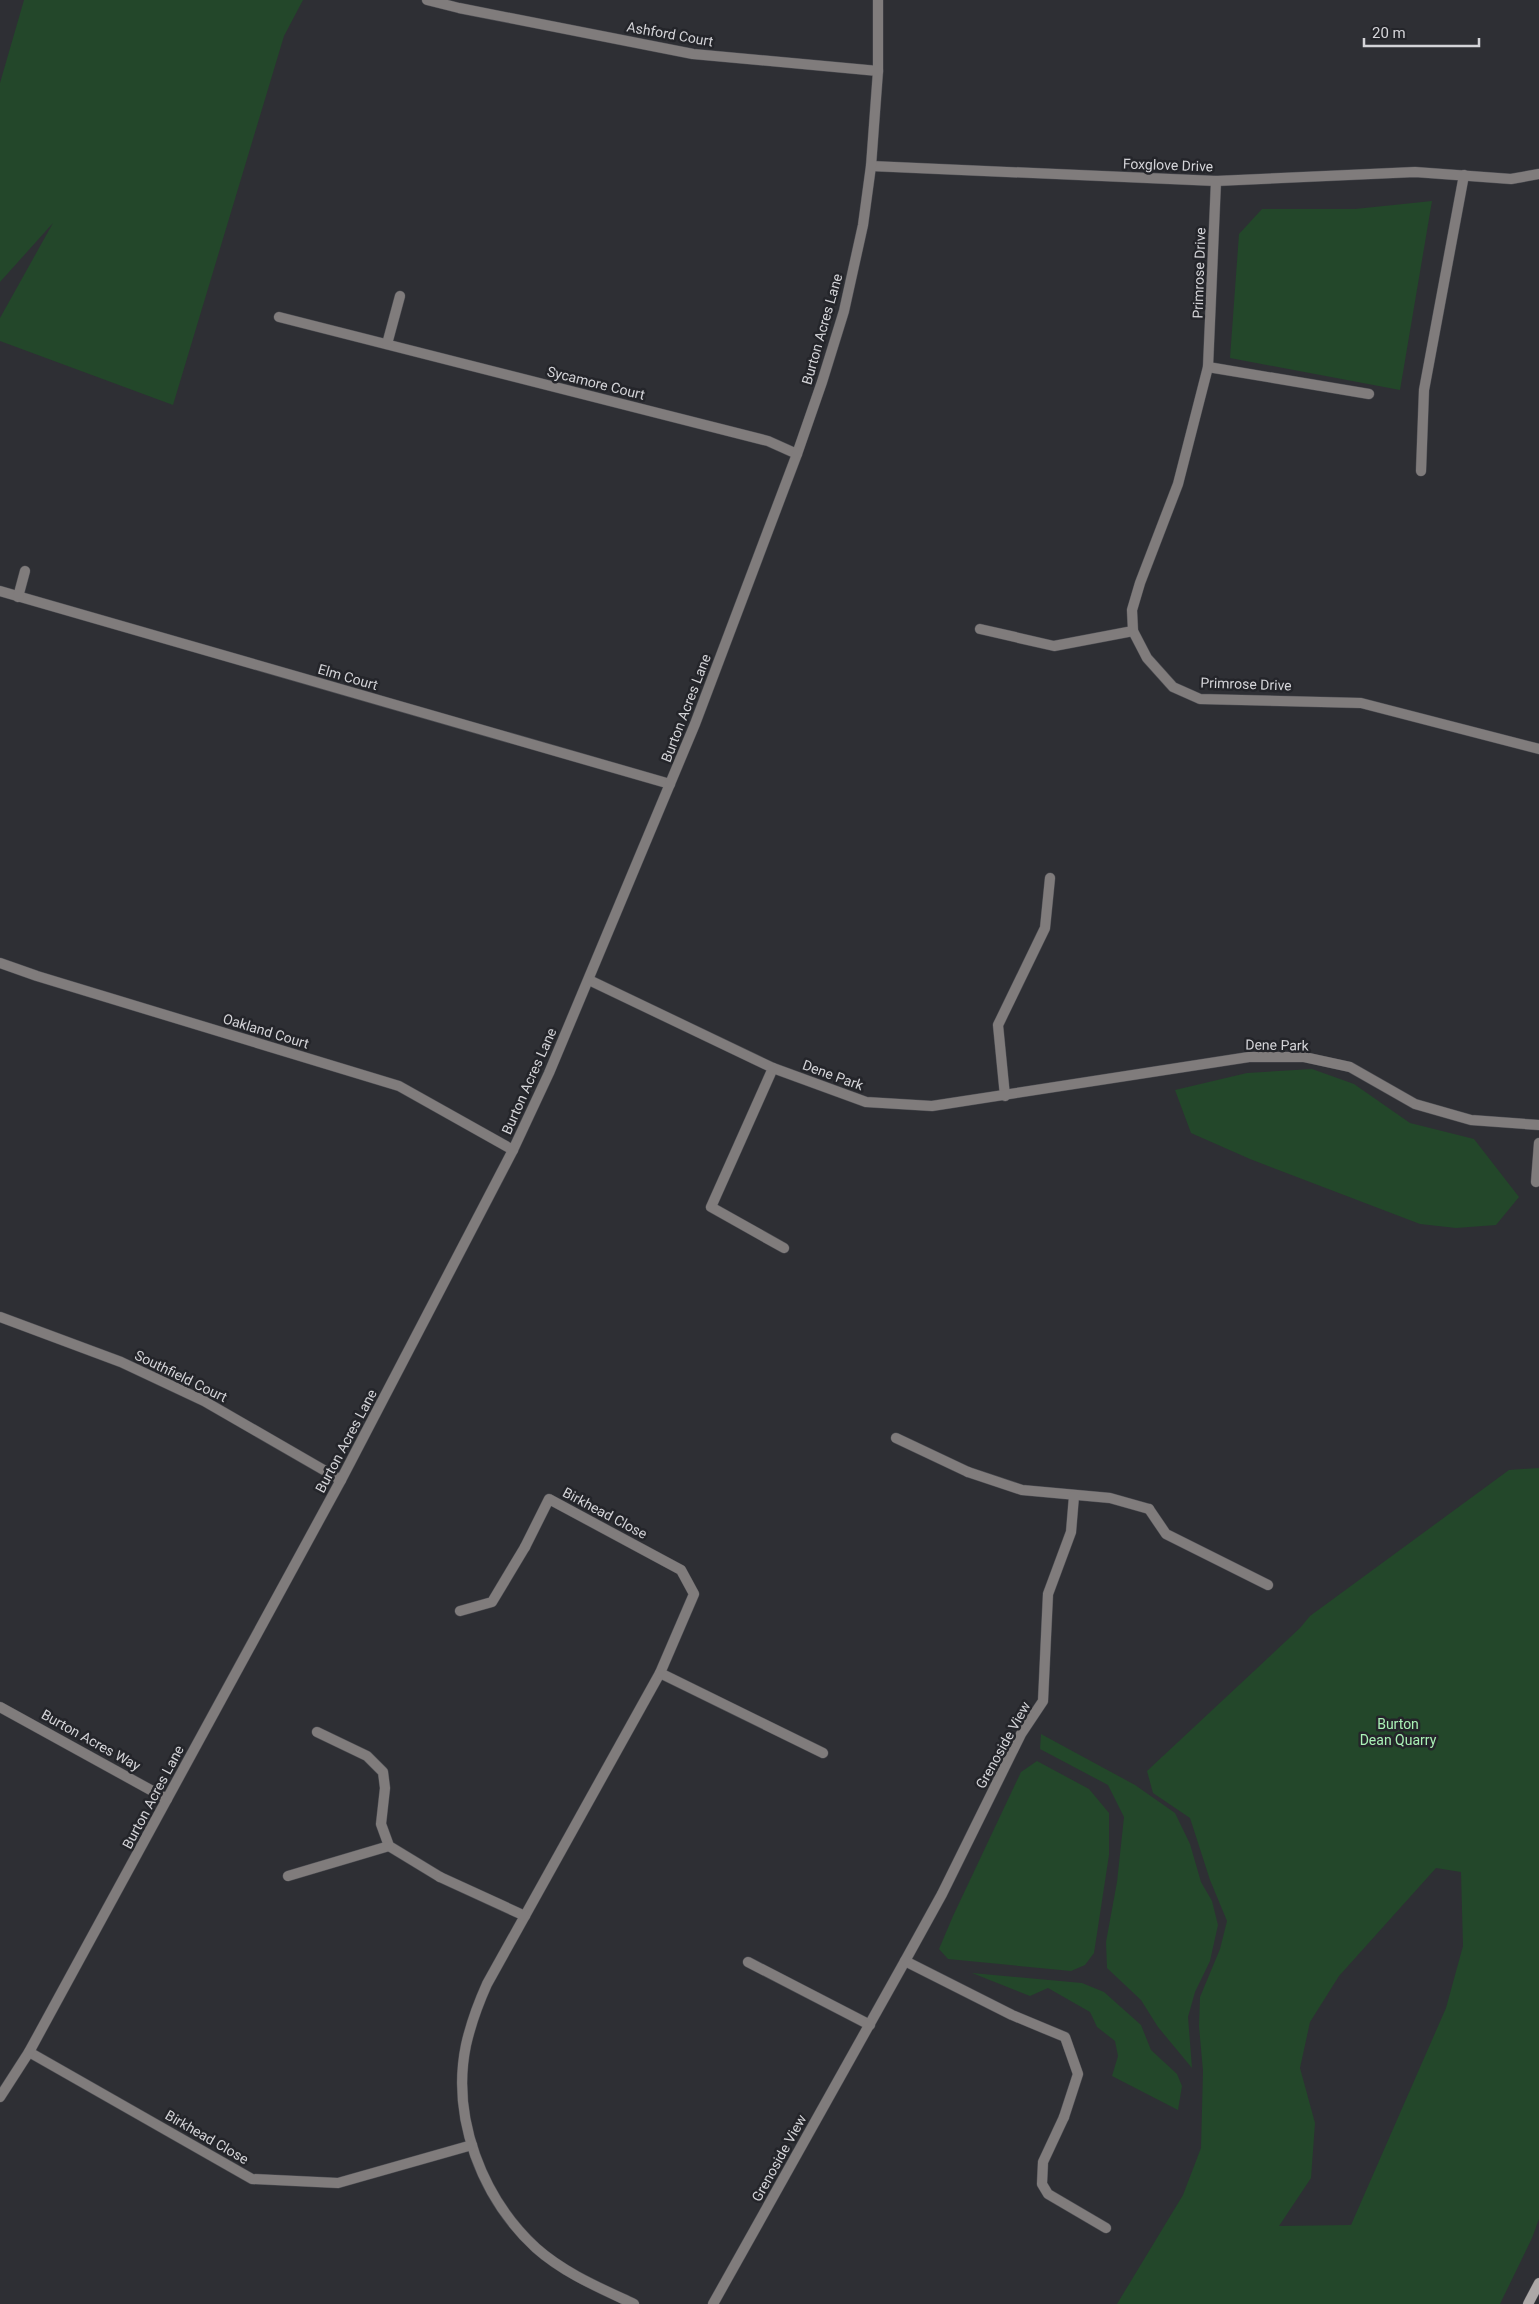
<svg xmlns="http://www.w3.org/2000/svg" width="1539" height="2304" viewBox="0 0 1539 2304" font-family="Roboto,sans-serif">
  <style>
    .green { fill: #23472a; fill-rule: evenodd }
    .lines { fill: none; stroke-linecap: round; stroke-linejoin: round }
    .service-casing { stroke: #4c4d52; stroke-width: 11 }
    .minor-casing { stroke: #4c4d52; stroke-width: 11 }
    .secondary-casing { stroke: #4c4d52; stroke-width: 11 }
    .service { stroke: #807c7c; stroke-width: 10 }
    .minor { stroke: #807c7c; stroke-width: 10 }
    .secondary { stroke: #ada8a7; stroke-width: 10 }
    .labels { text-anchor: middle; stroke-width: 5; stroke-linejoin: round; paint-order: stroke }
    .street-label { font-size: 14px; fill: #d4d4d8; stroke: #24252a }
    .park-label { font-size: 14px; fill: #aaf1b6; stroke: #24252a }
  </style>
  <rect width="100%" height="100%" fill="#2e2f34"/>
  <g class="green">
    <path d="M24 0H303L284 36 173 405 0 341V318L53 223 0 282V83Z"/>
    <path d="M1432 201 1400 390 1230 358 1239 234 1262 209H1355Z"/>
    <path d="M1312 1069 1354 1084 1410 1123 1474 1139 1519 1197 1496 1225 1456 1228 1420 1224 1250 1159 1191 1133 1175 1090 1247 1073Z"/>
    <path d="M1539 1468V2219L1532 2238 1500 2304H1117L1183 2195 1201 2148 1203 2071 1199 2026 1200 1997 1220 1949 1227 1921 1210 1880 1190 1818 1153 1793 1147 1771 1300 1628 1310 1616 1509 1470ZM1436 1868 1461 1872 1463 1946 1446 2008 1351 2225 1279 2226 1311 2178 1315 2123 1300 2068 1310 2022 1339 1976Z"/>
    <path d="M1041 1734 1135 1785 1175 1813 1190 1844 1201 1882 1212 1901 1218 1925 1210 1961 1195 1992 1188 2017 1192 2068 1158 2027 1141 2000 1107 1968 1106 1942 1117 1882 1124 1817 1108 1785 1040 1749Z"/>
    <path d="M1037 1761 1089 1789 1109 1813V1855L1094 1953 1085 1965 1071 1971 948 1959 939 1949 953 1916 1021 1772Z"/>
    <path d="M972 1973 1082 1983 1104 1992 1141 2025 1151 2050 1177 2074 1182 2086 1178 2110 1112 2076 1118 2056 1115 2041 1097 2027 1090 2012 1048 1988 1030 1996Z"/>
  </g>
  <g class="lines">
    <defs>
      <g id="service">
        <path d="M1208 367 1369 394"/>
        <path d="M1421 471 1424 390 1464 175"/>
        <path d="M980 629 1054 646 1133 631"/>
        <path d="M773 1068 711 1207 784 1248"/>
        <path d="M1005 1096 998 1025 1045 928 1050 878"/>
        <path d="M896 1438 968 1472"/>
        <path d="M1149 1509 1166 1534 1268 1585"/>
        <path d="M460 1611 492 1602 525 1547"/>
        <path d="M317 1732 367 1756 383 1772 385 1788 381 1824 389 1846 440 1877"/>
        <path d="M288 1876 389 1846"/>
        <path d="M748 1962 870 2025"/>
        <path d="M1064 2117 1043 2162 1042 2184 1048 2194 1106 2228"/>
      </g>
      <g id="minor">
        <path d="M427 0 459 8 693 54 878 71"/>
        <path d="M871 166 1216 181 1415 172 1511 179 1539 174"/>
        <path d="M1216 181 1208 367 1178 484 1140 583 1132 610 1133 631 1147 658 1173 687 1200 699 1361 703 1539 749"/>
        <path d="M279 317 768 441 797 454"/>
        <path d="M387 344 400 296"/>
        <path d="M0 591 670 784"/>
        <path d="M18 597 25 571"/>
        <path d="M0 963 37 976 399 1086 513 1150"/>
        <path d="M589 980 773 1068 866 1102 932 1106 1249 1057H1304L1350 1067 1415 1104 1471 1120 1539 1125"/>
        <path d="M1536 1182 1539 1143"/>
        <path d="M0 1317 121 1362 204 1401 341 1480"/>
        <path d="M968 1472 1022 1490 1110 1498 1149 1509"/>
        <path d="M525 1547 549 1499 681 1570 694 1594 660 1673 487 1984C478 2004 471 2023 466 2045 451 2118 482 2198 536 2248 564 2273 600 2288 634 2304"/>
        <path d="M660 1673 823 1753"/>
        <path d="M0 1707 167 1799"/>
        <path d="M440 1877 525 1916"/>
        <path d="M905 1961 1012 2015 1065 2037 1078 2074 1064 2117"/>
        <path d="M29 2052 252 2179 338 2183 472 2145"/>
        <path d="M0 2097 29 2052 341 1480 513 1150 549 1073 695 724 797 454 822 382 844 311 863 225 871 166 878 71V0"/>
        <path d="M713 2304 905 1961 942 1894 1021 1734 1043 1701 1048 1594 1071 1532 1074 1496"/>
      </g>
      <path id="secondary" d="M1528 2304 1539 2283"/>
    </defs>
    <use href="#service" class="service-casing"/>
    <use href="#minor" class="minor-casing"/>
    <use href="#secondary" class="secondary-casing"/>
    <use href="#service" class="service"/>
    <use href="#minor" class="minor"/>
    <use href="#secondary" class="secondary"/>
  </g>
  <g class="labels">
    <g class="street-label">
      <text transform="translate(670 34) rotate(10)" y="5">Ashford Court</text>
      <text transform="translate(1168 165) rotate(2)" y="5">Foxglove Drive</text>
      <text transform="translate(1199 273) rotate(-88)" y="5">Primrose Drive</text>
      <text transform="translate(822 329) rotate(-74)" y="5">Burton Acres Lane</text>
      <text transform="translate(596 383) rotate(14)" y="5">Sycamore Court</text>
      <text transform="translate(348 677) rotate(16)" y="5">Elm Court</text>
      <text transform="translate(1246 684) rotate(2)" y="5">Primrose Drive</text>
      <text transform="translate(686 708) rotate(-69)" y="5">Burton Acres Lane</text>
      <text transform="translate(266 1031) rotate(17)" y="5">Oakland Court</text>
      <text transform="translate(1277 1045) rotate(1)" y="5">Dene Park</text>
      <text transform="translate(833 1075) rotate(20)" y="5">Dene Park</text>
      <text transform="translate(529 1081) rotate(-66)" y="5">Burton Acres Lane</text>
      <text transform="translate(181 1376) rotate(26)" y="5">Southfield Court</text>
      <text transform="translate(346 1441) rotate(-62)" y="5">Burton Acres Lane</text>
      <text transform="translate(605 1513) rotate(28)" y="5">Birkhead Close</text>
      <text transform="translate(91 1740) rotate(29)" y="5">Burton Acres Way</text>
      <text transform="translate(1003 1745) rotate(-61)" y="5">Grenoside View</text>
      <text transform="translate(153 1797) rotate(-62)" y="5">Burton Acres Lane</text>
      <text transform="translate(207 2137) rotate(30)" y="5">Birkhead Close</text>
      <text transform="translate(779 2158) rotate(-61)" y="5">Grenoside View</text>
    </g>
    <g class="park-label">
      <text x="1398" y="1729">Burton<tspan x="1398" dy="16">Dean Quarry</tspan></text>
    </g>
  </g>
  <path d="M1364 38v8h115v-8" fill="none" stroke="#d4d4d8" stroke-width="2.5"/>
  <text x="1372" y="38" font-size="15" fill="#d4d4d8" stroke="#24252a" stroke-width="4" paint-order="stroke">20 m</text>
</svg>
